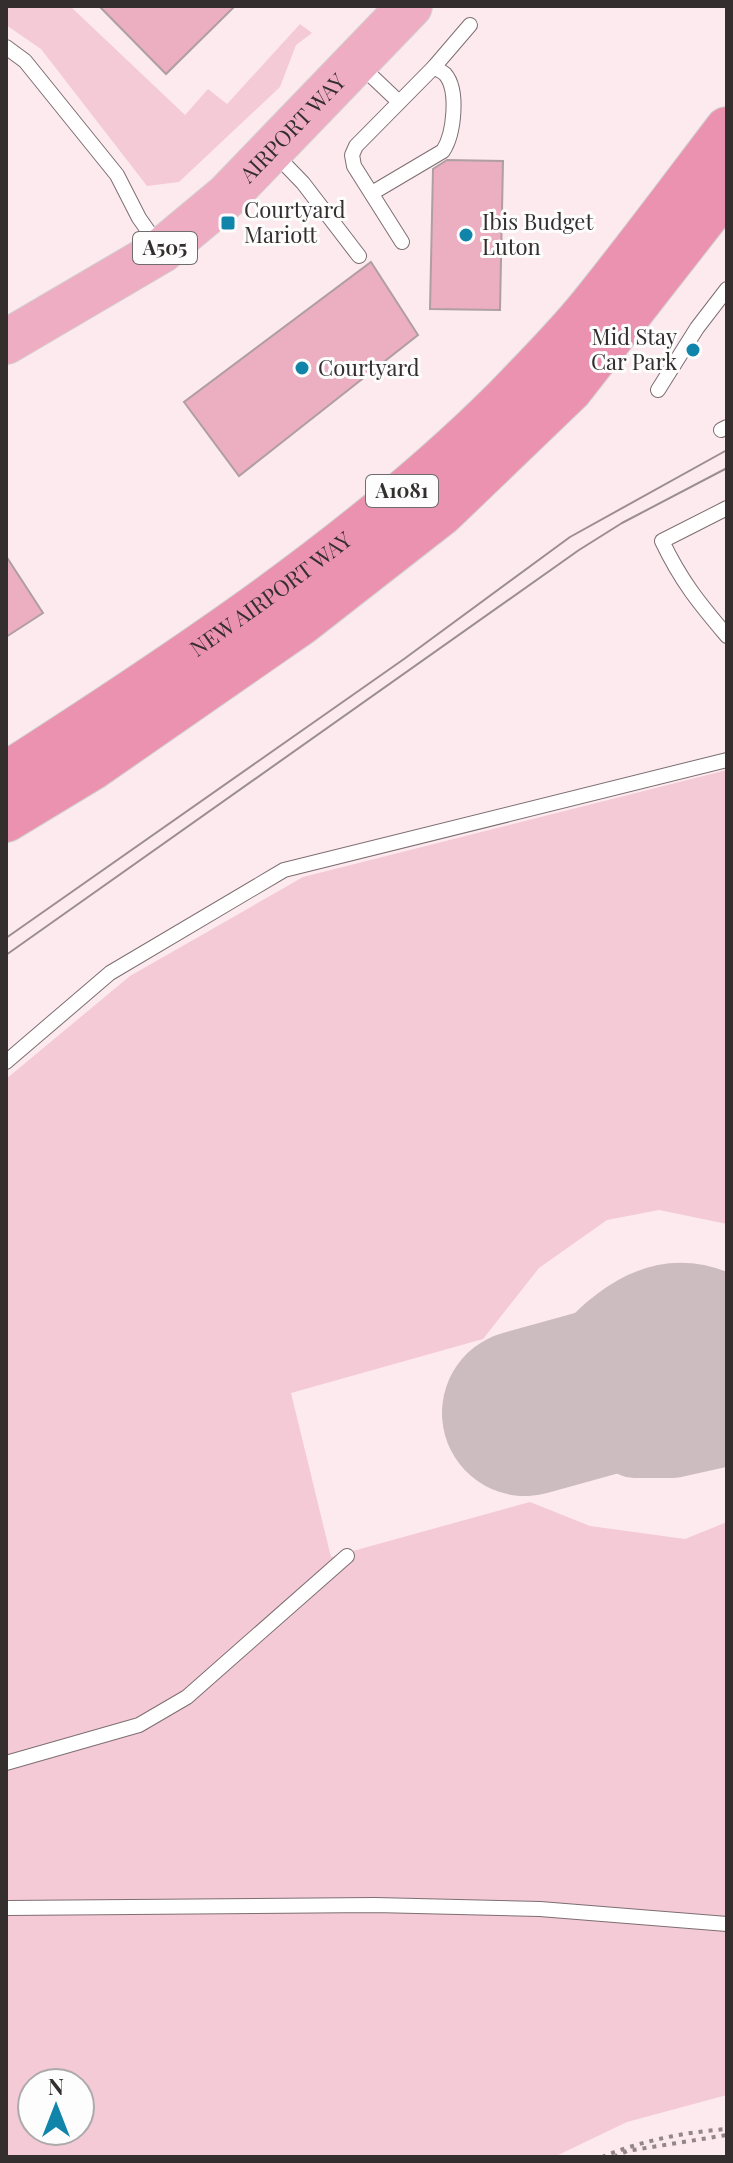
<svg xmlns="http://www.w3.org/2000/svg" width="733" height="2163" viewBox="0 0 733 2163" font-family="'Playfair Display',serif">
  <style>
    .green { fill: #f4cad6; fill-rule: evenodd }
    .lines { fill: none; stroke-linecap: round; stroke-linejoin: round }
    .taxiway { stroke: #ccbcc0; stroke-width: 66 }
    .runway { stroke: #ccbcc0; stroke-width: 166 }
    .building { fill: #ecaec1; stroke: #af9ea3; stroke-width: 2 }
    .service-casing { stroke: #7d6e72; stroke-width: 16 }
    .primary-casing { stroke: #d2d1d1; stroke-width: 46 }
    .trunk-casing { stroke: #d2d1d1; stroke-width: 46 }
    .path { stroke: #928689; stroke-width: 4; stroke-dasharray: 4 6; stroke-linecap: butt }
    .service { stroke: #fff; stroke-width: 14 }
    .primary { stroke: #efadc4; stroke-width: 44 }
    .trunk { stroke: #ea92b0; stroke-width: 44 }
    .tram { stroke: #9b8e91; stroke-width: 2 }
    .poi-dot { fill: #1184aa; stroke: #fdfdfd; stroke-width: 3 }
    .labels { text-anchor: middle; stroke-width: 6; stroke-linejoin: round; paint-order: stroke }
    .shield { fill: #fdfdfd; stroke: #706c6d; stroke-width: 2 }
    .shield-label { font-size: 20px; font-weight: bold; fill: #342e2f }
    .street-label { font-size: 22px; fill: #342e2f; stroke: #fdfdfd }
    .poi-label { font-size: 22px; fill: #342e2f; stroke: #fdfdfd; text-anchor: start }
  </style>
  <rect width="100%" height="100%" fill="#fdeaef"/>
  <g class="green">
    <path d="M6 6H70L185 115 208 89 227 104 300 24 312 33 296 45 280 87 179 182 147 186 41 49 6 25Z"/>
    <path d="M727 770V1224L659 1210 607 1220 539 1268 483 1339 291 1393 331 1557 530 1502 590 1526 685 1539 727 1522V2095L627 2122 554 2157H6V1079L130 976 303 877ZM32 2083H80V2131H32Z"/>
  </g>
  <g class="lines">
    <path class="taxiway" d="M727 1308C686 1287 651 1294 616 1321 601 1332 587 1346 579 1364 574 1375 573 1389 570 1401L589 1424 634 1445H673L718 1435 727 1429"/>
    <path class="runway" d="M525 1413 727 1357"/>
  </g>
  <g class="building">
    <path d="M99 6H235L166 74Z"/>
    <path d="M447 160 503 161 500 310 430 309 433 169Z"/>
    <path d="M371 262 418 335 239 476 184 402Z"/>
    <path d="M6 556 43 613 6 637Z"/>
  </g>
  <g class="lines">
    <defs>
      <g id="service">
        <path d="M6 47 25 61 117 175 139 218 158 245"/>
        <path d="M361 66 399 102"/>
        <path d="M434 67 470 25"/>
        <path d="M275 154 303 183 359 256"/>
        <path d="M372 193 443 151C454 134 459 90 445 74 444 73 434 67 434 67L356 146 352 155 354 166 402 242"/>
        <path d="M658 390 697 328 727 289"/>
        <path d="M721 430 727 427"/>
        <path d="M727 508 662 541C681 581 699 603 727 636"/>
        <path d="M6 1062 110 973 284 870 727 760"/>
        <path d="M6 1763 139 1725 187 1697 347 1556"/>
        <path d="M6 1908 375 1905 540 1909 727 1924"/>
      </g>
      <g id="primary">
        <path id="s1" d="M6 342 161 251 227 196 410 6"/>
      </g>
      <g id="trunk">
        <path id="s2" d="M6 774C176 665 361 543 504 400 533 370 564 339 590 307 637 249 682 188 727 129"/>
        <path d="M6 820 92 768 301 623 442 513 570 390 727 189"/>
      </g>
    </defs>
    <use href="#service" class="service-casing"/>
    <use href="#primary" class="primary-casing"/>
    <use href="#trunk" class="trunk-casing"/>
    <g class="path">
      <path d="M602 2157C640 2141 685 2132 727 2129"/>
      <path d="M614 2157 627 2151 727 2135"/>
    </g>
    <use href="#service" class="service"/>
    <use href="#primary" class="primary"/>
    <use href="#trunk" class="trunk"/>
    <g class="tram">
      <path d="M6 938 404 659 570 537 727 450"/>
      <path d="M6 955 579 550 622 523 727 468"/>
    </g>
  </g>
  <g class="poi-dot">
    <rect x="220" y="215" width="16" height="16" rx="4"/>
    <circle cx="466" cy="235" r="8"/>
    <circle cx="693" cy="350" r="8"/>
    <circle cx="302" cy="368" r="8"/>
  </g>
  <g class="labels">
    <g class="shield">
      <rect x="133" y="232" width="64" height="32" rx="6"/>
      <rect x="366" y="475" width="72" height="32" rx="6"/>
    </g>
    <g class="shield-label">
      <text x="165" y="255">A505</text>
      <text x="402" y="498">A1081</text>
    </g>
    <g class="street-label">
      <text dy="8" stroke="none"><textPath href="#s1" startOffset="360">AIRPORT WAY</textPath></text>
      <text dy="8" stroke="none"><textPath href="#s2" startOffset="320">NEW AIRPORT WAY</textPath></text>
    </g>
    <g class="poi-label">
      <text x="244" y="218">Courtyard<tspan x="244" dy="25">Mariott</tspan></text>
      <text x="482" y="230">Ibis Budget<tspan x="482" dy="25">Luton</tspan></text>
      <text x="677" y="345" text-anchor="end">Mid Stay<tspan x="677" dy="25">Car Park</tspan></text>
      <text x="318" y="376">Courtyard</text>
    </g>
  </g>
  <rect width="733" height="2163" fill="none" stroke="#342e2f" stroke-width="16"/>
  <g transform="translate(56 2107)"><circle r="38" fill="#fdfdfd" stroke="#adaaab" stroke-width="2"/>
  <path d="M0-6L14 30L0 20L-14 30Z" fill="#1184aa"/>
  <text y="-12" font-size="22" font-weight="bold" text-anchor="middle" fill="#342e2f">N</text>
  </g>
</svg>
